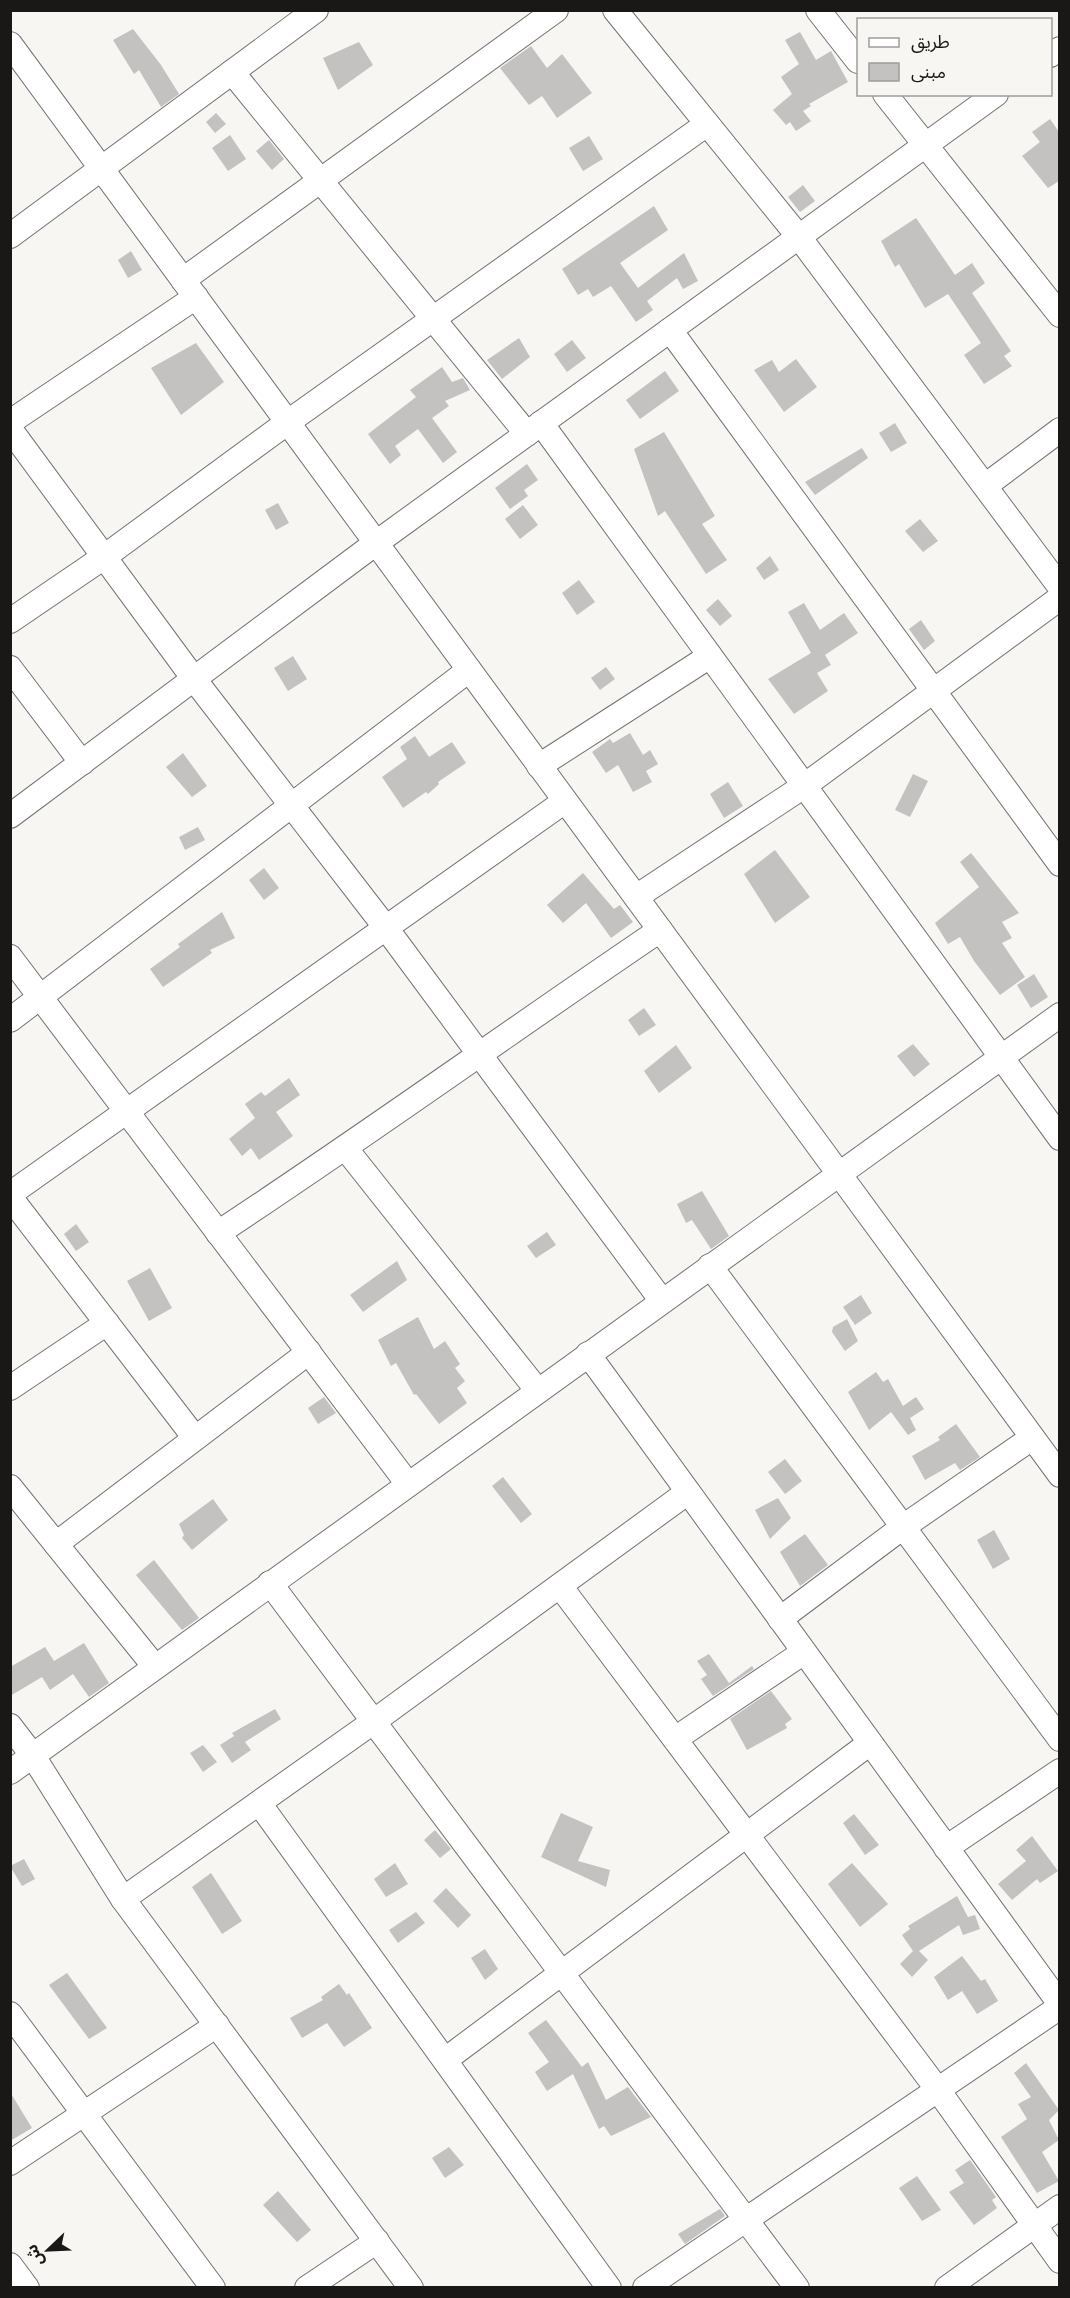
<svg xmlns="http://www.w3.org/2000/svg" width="1070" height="2298" viewBox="0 0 1070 2298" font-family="'Exo 2','Noto Sans Arabic',sans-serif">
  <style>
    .building { fill: #c4c2c0 }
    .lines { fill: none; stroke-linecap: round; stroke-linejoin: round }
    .minor-casing { stroke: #747270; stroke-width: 26 }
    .minor { stroke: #fff; stroke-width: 24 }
  </style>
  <rect width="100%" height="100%" fill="#f7f6f3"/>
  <g class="building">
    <path d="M133 29 161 65 179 94 161 107 139 70 134 74 113 40Z"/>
    <path d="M800 32 816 60 831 51 848 82 809 104 811 106 803 111 811 121 796 131 790 122 786 125 773 110 792 94 781 77 799 64 785 40Z"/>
    <path d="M359 42 373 65 338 90 323 58Z"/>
    <path d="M531 46 547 68 562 54 592 93 557 118 542 96 529 105 500 68Z"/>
    <path d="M216 113 226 124 215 133 206 122Z"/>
    <path d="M1050 119 1059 132V181L1048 188 1022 156 1040 142 1032 132Z"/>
    <path d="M230 135 246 159 228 171 212 148Z"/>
    <path d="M589 136 603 159 583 171 569 148Z"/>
    <path d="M269 140 284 159 272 170 256 151Z"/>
    <path d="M803 185 815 201 800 212 788 197Z"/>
    <path d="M654 206 668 230 620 263 638 288 684 253 698 281 683 289 677 278 647 301 653 310 636 322 611 286 593 297 588 289 578 295 562 269Z"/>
    <path d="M916 218 955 275 972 263 985 283 972 293 1011 351 1004 356 1012 366 984 384 964 355 981 343 948 294 925 308 899 264 895 267 881 241Z"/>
    <path d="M131 251 142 270 128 278 118 260Z"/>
    <path d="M519 338 530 357 502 379 487 360Z"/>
    <path d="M572 340 586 358 567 372 554 354Z"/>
    <path d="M196 343 224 382 181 415 151 368Z"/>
    <path d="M796 359 817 387 784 412 754 370 772 360 779 372Z"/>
    <path d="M442 367 452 382 463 378 470 390 445 401 449 406 432 418 457 452 443 463 418 429 395 446 401 455 390 464 368 434 416 397 410 390Z"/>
    <path d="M665 371 679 391 640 419 626 400Z"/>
    <path d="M895 423 907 443 891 452 879 433Z"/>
    <path d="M664 432 715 516 702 524 727 560 706 574 665 511 658 516 634 449Z"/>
    <path d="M862 448 868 458 815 495 805 482Z"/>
    <path d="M527 464 538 480 524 490 528 496 510 509 495 488Z"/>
    <path d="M278 503 289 523 276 530 265 510Z"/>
    <path d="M523 505 538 525 520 539 505 519Z"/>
    <path d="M920 519 938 541 923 552 905 531Z"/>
    <path d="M770 556 779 570 764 580 756 568Z"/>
    <path d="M579 580 595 602 577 615 562 593Z"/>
    <path d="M718 599 732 616 720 626 706 610Z"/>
    <path d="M804 603 820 630 844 613 858 633 825 655 831 665 817 673 828 691 794 714 768 679 811 653 788 612Z"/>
    <path d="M921 620 935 641 924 650 909 629Z"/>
    <path d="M293 656 307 679 288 691 274 668Z"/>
    <path d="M606 667 615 679 600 690 591 678Z"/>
    <path d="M630 733 643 755 650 750 658 764 646 771 652 782 633 792 618 765 606 773 592 752 610 739 613 743Z"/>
    <path d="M415 736 429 757 452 742 466 763 438 782 439 784 428 794 426 792 403 808 382 777 407 759 400 747Z"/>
    <path d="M183 753 207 786 192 797 166 767Z"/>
    <path d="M913 774 928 781 910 817 895 810Z"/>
    <path d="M728 782 743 806 724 818 710 794Z"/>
    <path d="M198 827 205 840 185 850 179 837Z"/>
    <path d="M775 850 810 897 775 923 744 874Z"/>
    <path d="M971 853 1019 913 1002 922 1012 938 1002 943 1025 977 1000 995 974 961 960 937 948 944 935 923 979 887 960 862Z"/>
    <path d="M264 868 279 888 264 900 249 880Z"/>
    <path d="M583 873 614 909 620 905 633 922 611 938 586 903 563 923 547 905Z"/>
    <path d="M222 912 235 938 210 950 212 953 163 987 150 969 180 947 178 944Z"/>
    <path d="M1034 974 1048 997 1031 1008 1017 985Z"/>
    <path d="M644 1008 656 1025 639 1036 628 1020Z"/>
    <path d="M913 1044 930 1064 914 1077 897 1056Z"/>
    <path d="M676 1045 692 1068 659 1093 644 1071Z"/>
    <path d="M289 1078 300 1095 276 1112 293 1136 259 1160 251 1148 242 1156 229 1139 255 1118 245 1104 261 1092 265 1096Z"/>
    <path d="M702 1191 729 1236 711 1249 692 1220 686 1223 677 1204Z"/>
    <path d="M76 1224 89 1242 76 1251 64 1234Z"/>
    <path d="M547 1232 556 1245 536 1258 527 1246Z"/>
    <path d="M397 1261 407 1280 363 1312 350 1295Z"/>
    <path d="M150 1268 172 1308 149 1321 127 1281Z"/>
    <path d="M861 1295 872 1313 855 1325 843 1307Z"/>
    <path d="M418 1317 434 1349 445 1341 460 1364 455 1368 465 1381 457 1388 467 1403 439 1424 416 1394 414 1395 396 1363 391 1366 378 1340Z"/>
    <path d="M847 1319 858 1341 845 1351 832 1332 833 1327Z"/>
    <path d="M876 1372 883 1382 888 1379 903 1406 916 1397 924 1409 910 1418 916 1430 908 1435 891 1412 869 1430 848 1392Z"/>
    <path d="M324 1397 336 1413 318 1424 308 1408Z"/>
    <path d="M956 1424 980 1457 960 1470 955 1463 925 1480 912 1456 940 1440 938 1437Z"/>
    <path d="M785 1459 802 1481 785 1494 768 1472Z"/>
    <path d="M503 1477 532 1514 521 1523 492 1486Z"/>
    <path d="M778 1498 791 1518 770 1539 755 1510Z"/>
    <path d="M213 1499 228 1520 192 1550 182 1538 184 1535 179 1524Z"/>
    <path d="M994 1530 1010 1559 993 1569 977 1540Z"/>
    <path d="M805 1534 828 1565 800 1586 780 1552Z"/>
    <path d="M154 1560 199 1618 182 1630 136 1575Z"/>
    <path d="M84 1643 109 1683 89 1697 73 1674 50 1690 42 1677 10 1696V1667L45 1647 54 1661Z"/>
    <path d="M709 1654 729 1683 752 1666 754 1669 713 1696 701 1679 707 1675 697 1661Z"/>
    <path d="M771 1691 792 1719 785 1724 787 1728 747 1750 730 1719Z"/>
    <path d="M275 1709 281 1719 245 1742 251 1750 232 1763 220 1745 234 1736 232 1733Z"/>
    <path d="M203 1745 217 1762 203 1772 190 1753Z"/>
    <path d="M561 1813 593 1827 578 1861 610 1870 606 1887 541 1857Z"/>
    <path d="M854 1814 879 1845 865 1855 843 1823Z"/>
    <path d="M435 1830 451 1849 440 1858 424 1840Z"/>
    <path d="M1032 1836 1058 1871 1040 1883 1037 1879 1012 1900 998 1884 1026 1861 1016 1850Z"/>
    <path d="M24 1859 35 1879 22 1886 10 1866Z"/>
    <path d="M395 1863 408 1884 386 1897 374 1879Z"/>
    <path d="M852 1863 888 1904 860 1927 828 1884Z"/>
    <path d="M211 1873 242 1921 222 1934 192 1887Z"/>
    <path d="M446 1888 471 1915 458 1928 433 1901Z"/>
    <path d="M957 1896 968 1917 975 1915 980 1929 963 1935 959 1925 919 1951 928 1960 912 1977 900 1964 913 1951 902 1935 910 1929 908 1926Z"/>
    <path d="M416 1912 425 1923 398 1943 389 1930Z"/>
    <path d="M485 1949 498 1969 485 1980 471 1958Z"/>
    <path d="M962 1956 981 1981 985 1979 998 2001 977 2014 962 1991 948 2000 934 1977Z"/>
    <path d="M67 1973 107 2028 89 2039 49 1985Z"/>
    <path d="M339 1984 347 1995 349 1993 372 2028 344 2047 327 2023 302 2038 290 2018 323 2000 321 1997Z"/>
    <path d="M546 2020 582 2067 588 2062 606 2100 628 2087 651 2117 611 2136 604 2126 599 2129 573 2074 547 2091 535 2072 549 2062 528 2033Z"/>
    <path d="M1026 2063 1059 2110 1049 2120 1059 2140 1042 2152 1059 2181 1037 2193 1001 2137 1027 2119 1018 2104 1031 2097 1014 2073Z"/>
    <path d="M10 2092 32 2128 10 2141Z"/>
    <path d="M449 2147 464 2165 445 2178 432 2158Z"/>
    <path d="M970 2160 996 2197 992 2200 997 2208 974 2225 949 2192 964 2183 955 2170Z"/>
    <path d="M917 2176 941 2210 922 2221 899 2188Z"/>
    <path d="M278 2191 311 2230 297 2242 263 2205Z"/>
    <path d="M720 2209 725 2216 685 2244 678 2234Z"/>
  </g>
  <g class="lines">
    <defs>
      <g id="minor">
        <path d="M615 10 799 237 1060 587"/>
        <path d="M818 10 858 61"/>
        <path d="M10 44 1060 1475"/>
        <path d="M1050 55 1060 49"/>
        <path d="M232 72 527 434"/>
        <path d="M885 94 1060 315"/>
        <path d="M10 236 316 10"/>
        <path d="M183 280 556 10"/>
        <path d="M670 330 1060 864"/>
        <path d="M10 422 196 297"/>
        <path d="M541 423 1060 1138"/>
        <path d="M10 429 194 679 386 928 662 1301"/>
        <path d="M985 486 1060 430"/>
        <path d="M10 621 104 557 288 422 707 124"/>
        <path d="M10 668 82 763"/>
        <path d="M539 766 710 656"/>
        <path d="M10 816 376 543 996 94"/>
        <path d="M636 897 804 786 1060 598"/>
        <path d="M10 957 408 1484"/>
        <path d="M10 1020 469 670"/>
        <path d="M346 1149 538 1391"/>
        <path d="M10 1194 565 801"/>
        <path d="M10 1197 195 1438"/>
        <path d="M218 1233C367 1135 512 1030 660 930"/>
        <path d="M710 1266 1060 1739"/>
        <path d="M588 1354 1060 2004"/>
        <path d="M10 1388 107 1323"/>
        <path d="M10 1487 155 1667"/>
        <path d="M56 1544 309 1352"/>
        <path d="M270 1583 797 2288"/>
        <path d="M560 1586 938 2090 1060 2261"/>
        <path d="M780 1619 903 1527 1032 1438"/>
        <path d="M10 1726 33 1756 123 1899 411 2288"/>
        <path d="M675 1739 804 1652"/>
        <path d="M10 1772 1060 1015"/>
        <path d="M259 1803 609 2288"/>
        <path d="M946 1848 1060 1771"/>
        <path d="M123 1899 373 1722 688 1492"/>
        <path d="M10 2014 213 2288"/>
        <path d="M445 2060 870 1743"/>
        <path d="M10 2163 217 2025"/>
        <path d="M10 2265 27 2288"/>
        <path d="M307 2288 377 2241"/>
        <path d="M645 2288 1060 2007"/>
        <path d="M947 2288 1060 2207"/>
      </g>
    </defs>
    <use href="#minor" class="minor-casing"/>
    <use href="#minor" class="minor"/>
  </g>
  <rect width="1070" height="2298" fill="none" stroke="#191817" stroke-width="24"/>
  <rect x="857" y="18" width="195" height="78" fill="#f7f6f3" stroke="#9e9d9b" stroke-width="1.5"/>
  <rect x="869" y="38" width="30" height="9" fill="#ffffff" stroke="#9e9d9b" stroke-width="1.5"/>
  <text x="911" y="48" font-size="18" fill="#191817">طريق</text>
  <rect x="869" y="63" width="30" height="18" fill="#c4c2c0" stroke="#9e9d9b" stroke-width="1.5"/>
  <text x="911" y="78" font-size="18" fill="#191817">مبنى</text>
  <g transform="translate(48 2250) rotate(247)" stroke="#f7f6f3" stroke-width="4.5" paint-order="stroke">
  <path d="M0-4.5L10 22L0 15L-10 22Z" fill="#191817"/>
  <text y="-9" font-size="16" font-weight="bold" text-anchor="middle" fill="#191817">ش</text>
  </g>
</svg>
